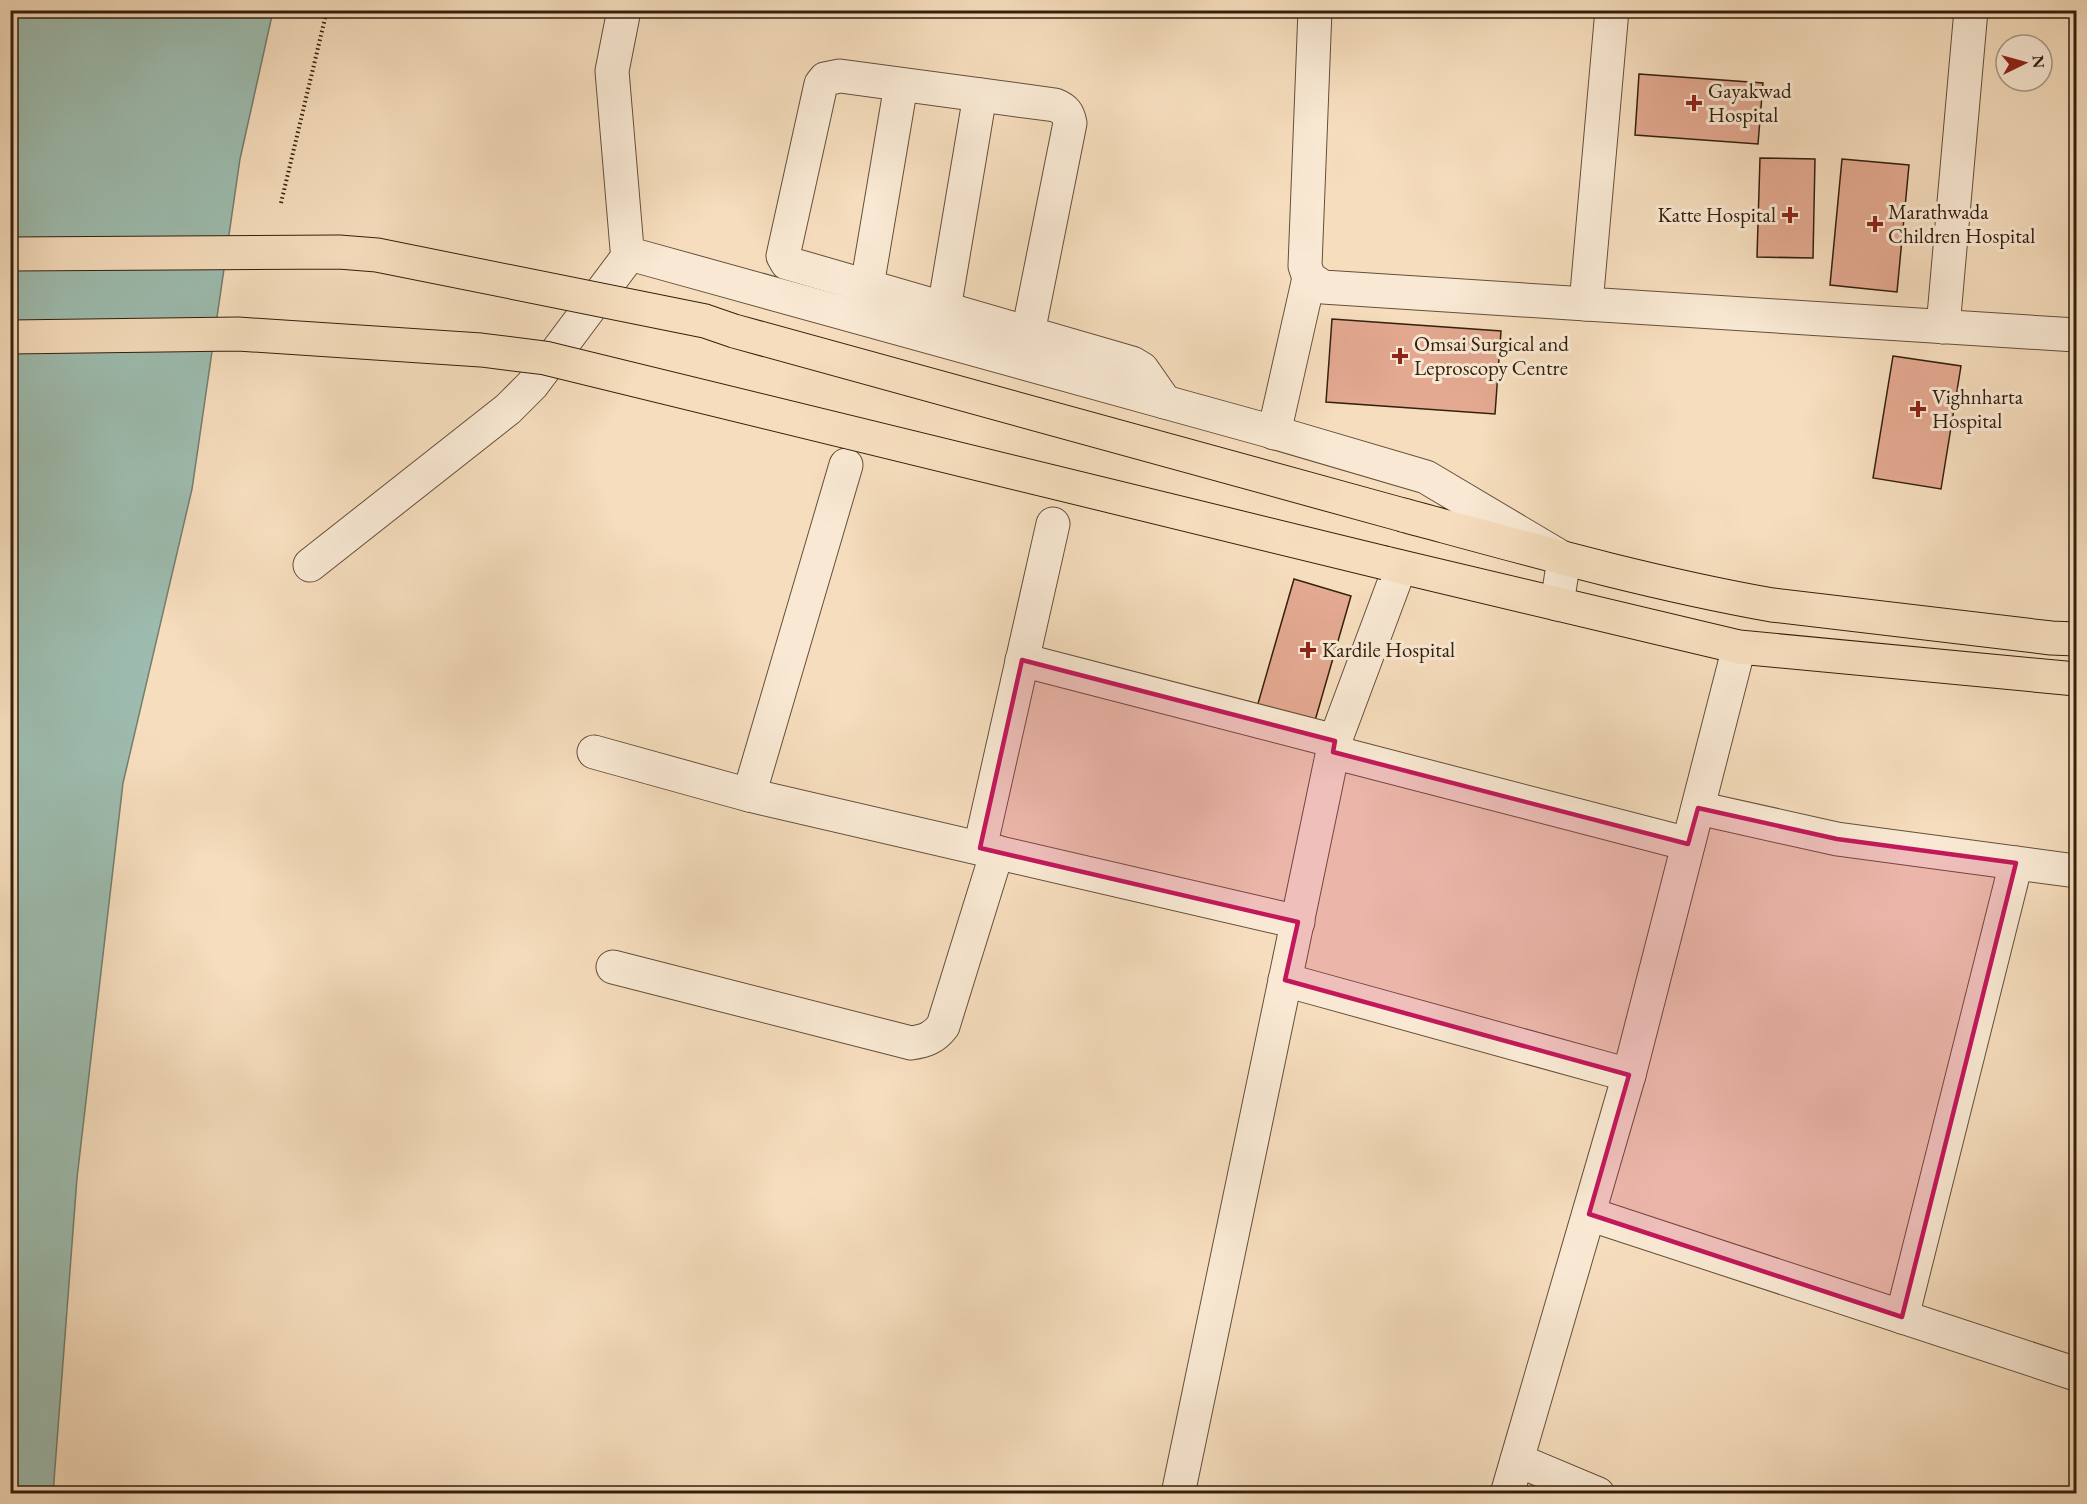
<svg xmlns="http://www.w3.org/2000/svg" width="2087" height="1504" viewBox="0 0 2087 1504" font-family="'EB Garamond',serif">
  <style>
    .water { fill: #9dbcaf; stroke: #737e6e; stroke-width: 1.5 }
    .building { fill: #e4a991; stroke: #34200d; stroke-width: 1.5 }
    .lines { fill: none; stroke-linecap: round; stroke-linejoin: round }
    .minor-casing { stroke: #644f39; stroke-width: 35 }
    .major-casing { stroke: #34200d; stroke-width: 35 }
    .path { stroke: #34200d; stroke-width: 4; stroke-dasharray: 1.5 3; stroke-linecap: butt }
    .minor { stroke: #f9e9d4; stroke-width: 33 }
    .major { stroke: #f6ddbd; stroke-width: 33 }
    .major-bridge-casing { stroke: #34200d; stroke-width: 35; stroke-linecap: butt }
    .major-bridge { stroke: #f6ddbd; stroke-width: 33 }
    .marked { fill: #c2185b; fill-opacity: 0.2; stroke: #c2185b; stroke-width: 4.5; stroke-linejoin: round }
    .poi-dot { fill: #8f2418; stroke: #f9e9d4; stroke-width: 2 }
    .labels { text-anchor: middle; stroke-width: 6; stroke-linejoin: round; paint-order: stroke }
    .poi-label { font-size: 21px; fill: #34200d; stroke: #f9e9d4; text-anchor: start }
  </style>
  <rect width="100%" height="100%" fill="#f6ddbd"/>
  <filter id="stains"><feTurbulence type="fractalNoise" baseFrequency=".00333" numOctaves="4"/><feColorMatrix values="0 0 0 0 .2 0 0 0 0 .09 0 0 0 0 .02 0 0 0 .5 -.17"/></filter>
  <radialGradient id="worn" r=".72"><stop offset=".6" stop-color="#630" stop-opacity="0"/><stop offset="1" stop-color="#630" stop-opacity=".3"/></radialGradient>
  <path class="water" d="M10 11H273L240 159 192 489 123 783 77 1178 53 1494 10 1493Z"/>
  <g class="building">
    <path d="M1639 74 1763 83 1758 144 1635 135Z"/>
    <path d="M1760 158 1815 159 1813 258 1757 257Z"/>
    <path d="M1842 159 1909 165 1897 292 1830 285Z"/>
    <path d="M1332 319 1501 331 1495 414 1326 402Z"/>
    <path d="M1893 356 1961 366 1941 489 1873 478Z"/>
    <path d="M1294 579 1351 596 1312 731 1255 714Z"/>
  </g>
  <g class="lines">
    <defs>
      <g id="minor">
        <path d="M624 10 612 71 627 249 630 254 1266 430 1426 477 1564 559 1557 604"/>
        <path d="M1315 10 1305 266 1309 278 1323 287 1586 304"/>
        <path d="M1612 10 1586 304 2076 335"/>
        <path d="M867 286 901 85"/>
        <path d="M944 309 980 95"/>
        <path d="M1943 327 1971 10"/>
        <path d="M1028 333 1070 123C1068 113 1065 109 1055 105L840 76 825 79 821 84 783 256 787 263 1132 363 1142 369 1165 402"/>
        <path d="M1274 433 1309 278"/>
        <path d="M846 465 749 795 1298 922"/>
        <path d="M310 565 508 409 532 385 630 254"/>
        <path d="M1022 660 1335 741"/>
        <path d="M594 752 749 795"/>
        <path d="M1333 752 1688 844"/>
        <path d="M1698 808 1837 839 2076 871"/>
        <path d="M980 848 1053 524"/>
        <path d="M613 967 911 1043C925 1041 934 1038 943 1026L997 852"/>
        <path d="M1285 980 1629 1075"/>
        <path d="M1589 1214 2076 1374"/>
        <path d="M1902 1317 2016 863"/>
        <path d="M1517 1460 1598 1494"/>
        <path d="M1178 1494 1335 741 1400 567"/>
        <path d="M1507 1494 1629 1075 1739 647"/>
      </g>
      <g id="major">
        <path d="M1403 515C1525 548 1648 583 1772 605L2051 638 2076 639"/>
        <path d="M1385 563 1739 647 2076 679"/>
      </g>
    </defs>
    <use href="#minor" class="minor-casing"/>
    <use href="#major" class="major-casing"/>
    <path class="path" d="M281 203 327 10"/>
    <use href="#minor" class="minor"/>
    <use href="#major" class="major"/>
    <defs>
      <g id="major-bridge">
        <path d="M10 254 339 252 377 255 705 321 734 331 1403 515"/>
        <path d="M10 337 238 334 481 350 545 358 1385 563"/>
      </g>
    </defs>
    <use href="#major-bridge" class="major-bridge-casing"/>
    <use href="#major-bridge" class="major-bridge"/>
  </g>
  <path class="marked" d="M1022 660 1335 741 1333 752 1688 844 1698 808 1837 839 2016 863 1902 1317 1589 1214 1629 1075 1285 980 1298 922 980 848Z"/>
  <g class="poi-dot">
    <path d="M1691 94h6v6h6v6h-6v6h-6v-6h-6v-6h6z"/>
    <path d="M1787 206h6v6h6v6h-6v6h-6v-6h-6v-6h6z"/>
    <path d="M1872 215h6v6h6v6h-6v6h-6v-6h-6v-6h6z"/>
    <path d="M1397 347h6v6h6v6h-6v6h-6v-6h-6v-6h6z"/>
    <path d="M1915 400h6v6h6v6h-6v6h-6v-6h-6v-6h6z"/>
    <path d="M1305 641h6v6h6v6h-6v6h-6v-6h-6v-6h6z"/>
  </g>
  <g class="labels">
    <g class="poi-label">
      <text x="1708" y="98">Gayakwad<tspan x="1708" dy="24">Hospital</tspan></text>
      <text x="1888" y="219">Marathwada<tspan x="1888" dy="24">Children Hospital</tspan></text>
      <text x="1776" y="222" text-anchor="end">Katte Hospital</text>
      <text x="1414" y="351">Omsai Surgical and<tspan x="1414" dy="24">Leproscopy Centre</tspan></text>
      <text x="1932" y="404">Vighnharta<tspan x="1932" dy="24">Hospital</tspan></text>
      <text x="1322" y="657">Kardile Hospital</text>
    </g>
  </g>
  <rect width="2087" height="1504" fill="none" stroke="#f6ddbd" stroke-width="36"/>
  <rect x="12" y="12" width="2063" height="1480" fill="none" stroke="#34200d" stroke-width="3"/>
  <rect x="18" y="18" width="2051" height="1468" fill="none" stroke="#34200d" stroke-width="1.5"/>
  <g transform="translate(2024 63) rotate(85)"><circle r="28" fill="#f9e9d4" stroke="#aa9984" stroke-width="1.5"/>
  <path d="M0-4.5L10 22L0 15L-10 22Z" fill="#8f2418"/>
  <text y="-9" font-size="16" font-weight="bold" text-anchor="middle" fill="#34200d">N</text>
  </g>
  <rect width="100%" height="100%" filter="url(#stains)"/>
  <rect width="100%" height="100%" fill="url(#worn)"/>
</svg>
